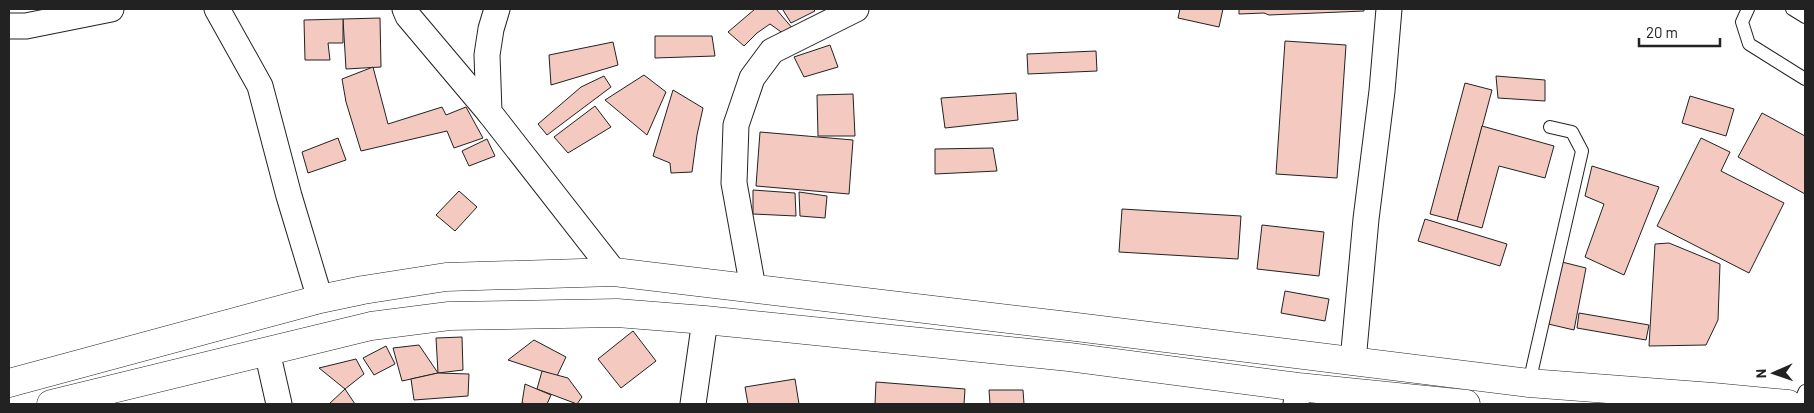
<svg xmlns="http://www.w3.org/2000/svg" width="1814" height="413" viewBox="0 0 1814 413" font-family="Barlow,sans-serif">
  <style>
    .building { fill: #f3c9c0; stroke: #222 }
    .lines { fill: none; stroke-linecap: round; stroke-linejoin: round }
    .service-casing { stroke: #222; stroke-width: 14 }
    .minor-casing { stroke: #222; stroke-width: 27 }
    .primary-casing { stroke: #222; stroke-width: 29 }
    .service { stroke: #fff; stroke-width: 12 }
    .minor { stroke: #fff; stroke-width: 25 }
    .primary { stroke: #fff; stroke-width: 28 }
  </style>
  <rect width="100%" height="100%" fill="#fff"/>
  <g class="building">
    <path d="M755 9H776L793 29 784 34 770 24 757 33 744 46 728 32Z"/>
    <path d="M784 9H813L815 11 791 23 783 10Z"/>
    <path d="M1180 9H1223L1219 27 1178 18Z"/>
    <path d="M1239 9H1364V11L1269 15 1264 13 1239 14Z"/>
    <path d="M380 18 381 67 346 69 343 19Z"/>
    <path d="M343 19V43H328L330 60H305L304 20Z"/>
    <path d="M655 36H712L715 56 655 58Z"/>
    <path d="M1285 41 1346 45 1337 178 1276 174Z"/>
    <path d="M613 42 618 65 551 85 549 55Z"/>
    <path d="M830 45 838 67 804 77 794 57Z"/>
    <path d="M1096 51 1097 71 1028 74 1027 54Z"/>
    <path d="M373 67 388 124 442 107 446 115 466 107 483 138 454 148 447 131 361 151 346 102 342 79Z"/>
    <path d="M644 75 666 92 647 135 605 100Z"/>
    <path d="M604 76 611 87 547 135 538 124 581 87Z"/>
    <path d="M1496 76 1545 80V101L1498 98Z"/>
    <path d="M1465 83 1492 90 1457 221 1430 214Z"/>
    <path d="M673 90 703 108 697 135 692 172 671 173 670 163 653 156Z"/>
    <path d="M1016 93 1018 120 945 128 941 98Z"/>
    <path d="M853 94 855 136H818L817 95Z"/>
    <path d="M1690 96 1734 109 1726 136 1682 123Z"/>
    <path d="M595 106 611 127 568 153 554 137Z"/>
    <path d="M1762 113 1805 136V194L1738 157Z"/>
    <path d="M1482 126 1554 146 1545 178 1499 166 1482 228 1457 221Z"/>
    <path d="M760 132 853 140 849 194 756 186Z"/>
    <path d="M338 138 346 160 308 173 302 152Z"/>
    <path d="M1701 138 1730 152 1721 171 1784 203 1749 273 1657 226Z"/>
    <path d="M487 139 495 156 469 166 462 151Z"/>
    <path d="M993 148 997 171 935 174V149Z"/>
    <path d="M1592 166 1659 187 1624 275 1585 257 1604 204 1585 196Z"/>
    <path d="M753 190 795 193 796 216 753 214Z"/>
    <path d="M459 191 477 207 455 231 436 215Z"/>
    <path d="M799 192 827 196 825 218 800 216Z"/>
    <path d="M1122 209 1241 216 1238 259 1119 252Z"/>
    <path d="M1425 219 1507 244 1500 266 1418 241Z"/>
    <path d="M1262 225 1324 232 1319 276 1257 269Z"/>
    <path d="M1669 243 1720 264 1718 320 1706 345 1649 346 1655 244Z"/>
    <path d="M1558 261 1586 268 1574 330 1544 323Z"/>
    <path d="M1285 291 1329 299 1325 321 1281 313Z"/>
    <path d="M1579 313 1649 325 1646 340 1577 328Z"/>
    <path d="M633 331 656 361 621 388 598 359Z"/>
    <path d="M462 337 463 370 438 373 436 338Z"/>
    <path d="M534 340 566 357 557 376 508 360Z"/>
    <path d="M419 345 438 373 402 381 393 348Z"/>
    <path d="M386 346 395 364 374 375 363 358Z"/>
    <path d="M356 359 364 374 345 389 319 368Z"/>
    <path d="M542 371 568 378 582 397 577 404 537 389Z"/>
    <path d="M438 373 469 374 468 396 414 400 411 379Z"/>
    <path d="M795 379 799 404H748L745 387Z"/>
    <path d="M876 382 965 389 964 404H875Z"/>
    <path d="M525 384 551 395 547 404H527L522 403Z"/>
    <path d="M345 389 355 404H329Z"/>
    <path d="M989 390H1023L1024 404H990Z"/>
  </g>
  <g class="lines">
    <defs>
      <g id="service">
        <path d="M1748 9 1742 22 1749 44 1805 79"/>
        <path d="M1792 9 1805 17"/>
        <path d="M1529 383 1582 151 1572 132 1550 127"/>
        <path d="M1799 404 1805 391"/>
      </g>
      <g id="minor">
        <path d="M217 9 260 86 289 196 320 299"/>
        <path d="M405 9 408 16 489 112"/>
        <path d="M497 9 491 29 487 55 489 112 614 272"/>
        <path d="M9 26H26L111 9"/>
        <path d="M753 288 734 183 736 125 752 78 772 51 856 9"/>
        <path d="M267 351 279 404"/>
        <path d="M1353 361 1366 219 1382 91 1389 9"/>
        <path d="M693 404 705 320"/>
        <path d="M1296 404 1298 387"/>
      </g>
      <g id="primary">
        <path d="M9 383 320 299 363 290 446 277 614 272 1068 326 1529 383 1713 397 1788 404"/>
        <path d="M51 404 371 326 449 316 617 313 705 320 1069 357 1298 387 1466 404"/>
      </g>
    </defs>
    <use href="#service" class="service-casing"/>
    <use href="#minor" class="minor-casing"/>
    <use href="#primary" class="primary-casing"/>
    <use href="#service" class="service"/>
    <use href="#minor" class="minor"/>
    <use href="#primary" class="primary"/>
  </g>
  <rect width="1814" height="413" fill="none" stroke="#222222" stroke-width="20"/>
  <g transform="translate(1774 373) rotate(268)" stroke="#ffffff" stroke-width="4" paint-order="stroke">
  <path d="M0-4L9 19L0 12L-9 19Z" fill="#222222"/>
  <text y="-8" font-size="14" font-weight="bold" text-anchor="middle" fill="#222222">N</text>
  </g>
  <path d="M1639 38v8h81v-8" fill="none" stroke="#222222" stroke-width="2.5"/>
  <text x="1646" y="38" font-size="15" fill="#222222" stroke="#ffffff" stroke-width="4" paint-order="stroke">20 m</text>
</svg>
